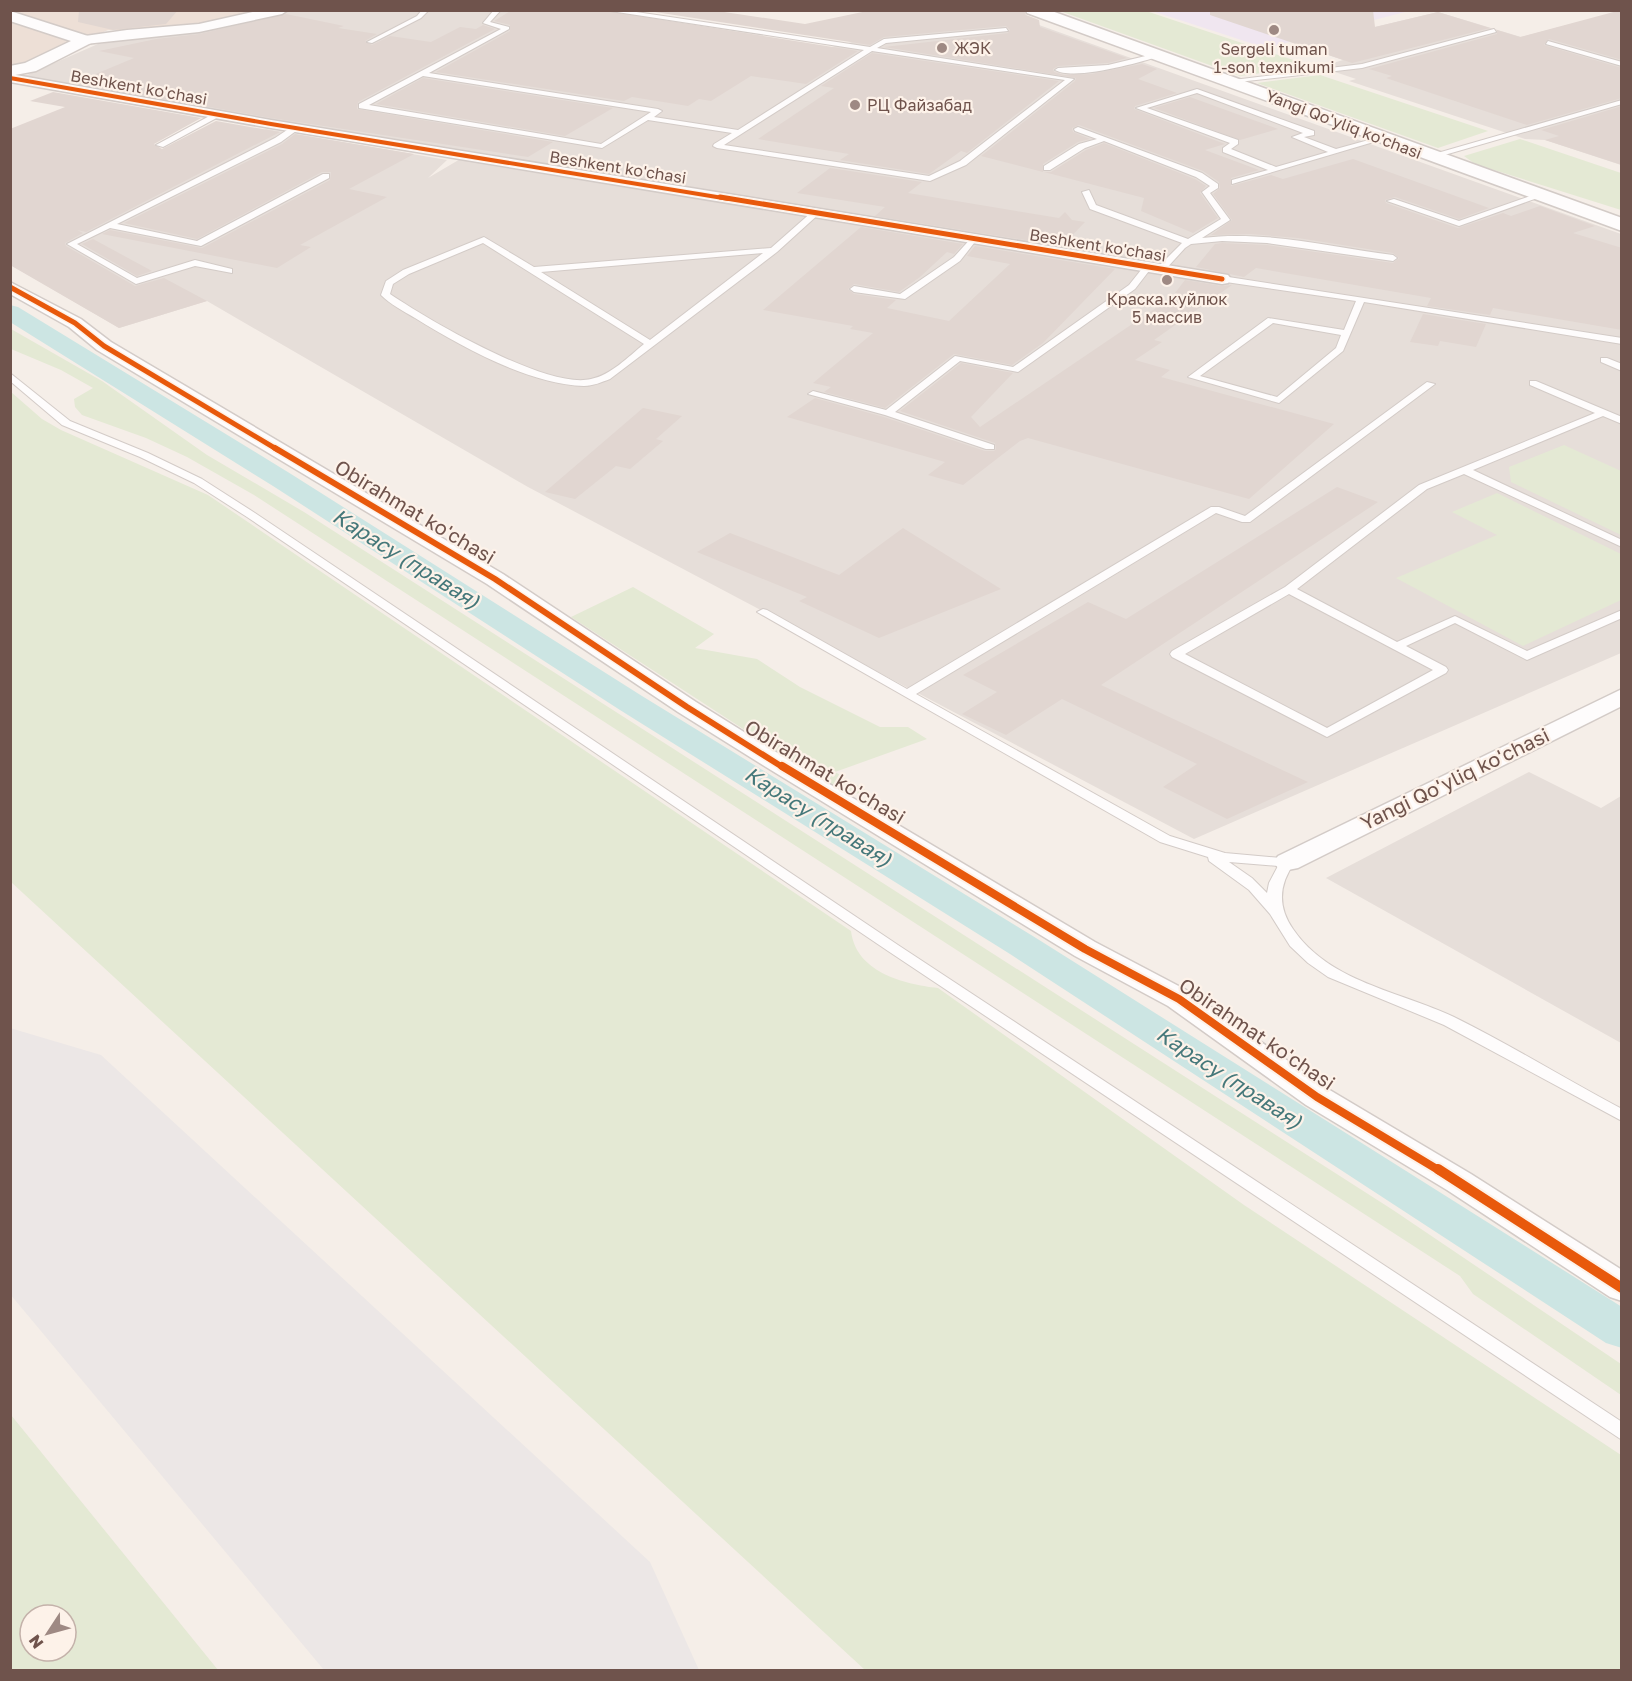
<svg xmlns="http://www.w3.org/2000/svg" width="1632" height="1681" viewBox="0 0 1632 1681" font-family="'Golos Text',sans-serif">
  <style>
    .residential { fill: #eddfd6 }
    .industrial { fill: #e6ded9 }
    .education { fill: #f0e6f0 }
    .green { fill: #e4e9d4; fill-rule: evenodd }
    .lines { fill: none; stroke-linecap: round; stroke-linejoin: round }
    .canal { fill: #cce5e3; fill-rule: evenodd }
    .runway { fill: #ece7e6; fill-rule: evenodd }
    .building { fill: #e1d6d1 }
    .service-casing { stroke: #d3cbc7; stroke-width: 2 }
    .minor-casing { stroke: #d3cbc7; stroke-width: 3 }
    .tertiary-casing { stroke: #d3cbc7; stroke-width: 3 }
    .service { fill: #fefcfc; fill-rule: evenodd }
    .minor { fill: #fefcfc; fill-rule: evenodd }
    .tertiary { fill: #fefcfc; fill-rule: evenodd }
    .cycleway-far4-casing { stroke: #fdf2e9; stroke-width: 6 }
    .cycleway-far3-casing { stroke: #fdf2e9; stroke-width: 8 }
    .cycleway-far2-casing { stroke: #fdf2e9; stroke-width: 9 }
    .cycleway-far1-casing { stroke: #fdf2e9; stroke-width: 12 }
    .cycleway-casing { stroke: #fdf2e9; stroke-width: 14 }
    .cycleway-far4 { stroke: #e8590c; stroke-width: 4 }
    .cycleway-far3 { stroke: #e8590c; stroke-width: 5 }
    .cycleway-far2 { stroke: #e8590c; stroke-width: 6 }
    .cycleway-far1 { stroke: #e8590c; stroke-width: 8 }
    .cycleway { stroke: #e8590c; stroke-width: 10 }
    .poi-dot { fill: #9e8983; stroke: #fdf2e9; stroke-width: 2 }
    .labels { text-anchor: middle; stroke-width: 4.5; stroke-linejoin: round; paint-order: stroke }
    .far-poi-label { font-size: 16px; fill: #6f534c; stroke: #fdf2e9; text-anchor: start }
    .far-street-label { font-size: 16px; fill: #6f534c; stroke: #fdf2e9 }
    .street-label { font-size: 20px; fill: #6f534c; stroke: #fdf2e9 }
    .water-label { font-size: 21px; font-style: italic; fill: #45787a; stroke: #fdf2e9 }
  </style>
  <rect width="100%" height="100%" fill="#f5eee8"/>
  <path class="residential" d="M11 11H287L169 31 108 30 11 71Z"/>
  <g class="industrial">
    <path d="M296 10 570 11 811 52 873 37 1028 21 1621 234V653L1194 839 528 487 207 301 119 328 11 265 266 129 447 160 428 178 462 158 11 82 98 44 197 31Z"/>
    <path d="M1621 11V165L1545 140 1525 139 1349 81 1356 79 1320 67 1343 60 1299 45 1438 12 1521 37Z"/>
    <path d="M1529 772 1601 808 1621 796V1043L1326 878Z"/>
  </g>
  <path class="education" d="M1399 10 1405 12 1266 48 1152 11Z"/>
  <g class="green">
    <path d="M1060 11H1146L1311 66 1240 76Z"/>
    <path d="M1320 75 1488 131 1438 148 1257 83Z"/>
    <path d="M1520 139 1621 173V210L1475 164 1464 156Z"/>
    <path d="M11 329 102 381 207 455 304 512 1393 1210 1621 1364V1395L1473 1294 1460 1276 254 495 187 457 146 438 82 415 75 407 74 399 93 388 61 370 11 349Z"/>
    <path d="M11 392 42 419 61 430 208 495 851 931C856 972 903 984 938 988L1244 1205 1621 1455V1670H865L11 882Z"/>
    <path d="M1564 445 1621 471V535L1511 482 1509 467Z"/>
    <path d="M1497 493 1621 554V600L1523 646 1396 578 1497 535 1452 512Z"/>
    <path d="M633 587 714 634 695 648 757 659 800 687 880 727H908L927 739 835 772 869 792 845 795 571 617Z"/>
    <path d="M11 1415 218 1670H11ZM30 1615H66V1651H30Z"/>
  </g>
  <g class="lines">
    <path class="canal" d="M10 305 18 307 291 474 642 696 1036 938 1622 1307V1348L1606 1343 1010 954 620 710 273 486 10 322Z"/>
    <path class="runway" d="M10 1028 101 1055 650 1562 699 1670H324L10 1294Z"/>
  </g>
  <g class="building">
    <path d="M79 10H178L166 24 113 30 78 22Z"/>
    <path d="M512 10H602L858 51 806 84 751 76 711 101 699 99 688 106 632 97 624 101 436 72 510 31V25L494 21Z"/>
    <path d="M642 10H711L805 24 872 10H1024L1026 15 1039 20 1040 27 1127 58 1108 63 1058 66 1053 69 1054 72 1064 75 1091 74 1142 64 1157 69 1138 79 1177 93 1135 106 1134 109 1225 144 1205 150 1259 170 1231 178V186L1271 175 1283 179 1353 159 1489 208 1459 219 1395 197 1385 200 1386 203 1458 228 1503 213 1511 216 1540 206 1595 226 1573 233 1622 248V330L1493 308 1490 315 1427 306 1431 298 1256 268 1244 277 1196 267 1215 244 1222 243 1267 245 1393 263 1399 258 1393 253 1298 238 1250 234 1211 235 1232 220 1213 194 1220 188 1219 182 1203 171 1079 125 1072 128 1073 132 1090 139 1078 142 1043 164V172L981 156 1075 81 1076 78 884 47 1008 33 1010 30 1006 26 884 37 870 45Z"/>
    <path d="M1210 10H1373L1375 27 1438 12 1490 28 1352 63 1210 15Z"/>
    <path d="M1621 10 1622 60 1549 39 1544 45 1622 68V98L1527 125 1386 78 1392 76 1369 69 1497 34V30L1520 37Z"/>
    <path d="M286 14 344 26 338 28 377 34 365 41 372 45 390 36 431 42 460 27 476 29 483 25 495 29 358 102 357 109 553 142 528 157 271 118 74 83 134 58 99 51 156 39 199 34Z"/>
    <path d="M872 53 1059 81 967 153 961 151 929 174 840 160 849 154 758 139 834 88 821 86Z"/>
    <path d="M423 78 613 108 565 136 376 104Z"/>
    <path d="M53 92 201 118 154 144 162 149 216 121 280 132 86 232 77 230 83 233 65 243 66 246 135 286 164 278 207 301 119 328 10 265V129L65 107 30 101Z"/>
    <path d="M1190 97 1278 129 1240 140 1154 108Z"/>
    <path d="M1622 106V165L1545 140 1559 136 1541 130Z"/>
    <path d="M295 134 414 154 349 189 387 197 300 245 311 247 277 268 102 234 110 230 202 248 330 180 331 172H322L197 239 124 223 282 144Z"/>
    <path d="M1104 143 1195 179 1206 186 1200 193 1218 218 1193 233 1141 211 1144 198 1044 172H1051L1086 150Z"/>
    <path d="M830 168 922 182 908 193 1059 218 1065 212 1072 220 1085 222 1062 246 875 216 885 207 797 193Z"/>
    <path d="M861 227 963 244 954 254 947 252 920 277 899 292 854 284 848 289 854 294 896 300 887 308 949 321 1010 264 967 256 975 246 1115 269 1043 343 1012 365 954 354 885 408 824 392 831 387 813 383 873 333 850 329 853 326 763 310Z"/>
    <path d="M93 239 152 271 137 276 82 244Z"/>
    <path d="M1185 280 1222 286 1232 285 1154 340 1162 342 1135 360 1170 370 1161 377 1334 424 1249 499 1028 438 1020 441 963 485 928 475 945 462 787 417 815 398 884 417 985 451H994L996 449 995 443 900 411 961 363 1013 373 971 417 980 427 1178 293H1175Z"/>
    <path d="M1423 314 1486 324 1476 347 1440 341 1438 346 1410 342Z"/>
    <path d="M643 408 682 416 656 439 663 441 630 469 616 466 575 499 545 492Z"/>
    <path d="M1337 487 1378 502 1101 685 1308 782 1227 819 1163 787 1197 764 1062 699 1006 735 962 714 997 692 963 675 1088 602 1126 619Z"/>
    <path d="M903 528 1001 589 879 638 799 601 807 597 697 552 730 533 839 575Z"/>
  </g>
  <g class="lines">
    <defs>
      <g id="service">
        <path d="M422 10H429L421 18 372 43 367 42 417 16Z"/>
        <path d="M494 10H501L490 22 509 27V29L429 73 658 109 662 111 654 117 738 130 864 50 604 10H623L870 47 884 39 1006 28 1008 31 886 43 877 48 1074 79 966 165 930 181 717 148 713 146 714 144 732 133 648 120 602 148 359 108V104L501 29 483 23ZM872 51 1065 80 960 161 929 176 724 145ZM423 76 651 112 601 144 369 105Z"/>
        <path d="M1494 29 1496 32 1362 68 1229 83 1225 81 1362 64Z"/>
        <path d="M1548 41 1622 62V66L1546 44Z"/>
        <path d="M1158 53 1160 56C1138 63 1074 81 1055 70L1058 68 1108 65Z"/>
        <path d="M1197 89 1314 131V135L1304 137 1336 149 1383 136 1387 138 1232 184V180L1268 170 1223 152V148L1230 143 1136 108ZM1197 93 1303 133 1292 137 1328 152 1276 167 1231 149 1238 144V140L1147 108Z"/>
        <path d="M1622 100V104L1434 158 1427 156Z"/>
        <path d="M215 113 222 115 163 147 156 145Z"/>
        <path d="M293 126 300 128 281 142 117 224 197 241 323 174H329V178L201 246 110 228 77 244 137 278 195 260 232 269V273L195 266 136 284 67 244 275 138Z"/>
        <path d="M1078 127 1202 173 1218 184V188L1210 193 1230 220 1202 238C1265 230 1331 247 1393 255L1397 258 1393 261 1267 243 1222 241 1191 244 1185 248 1164 271H1158V267L1182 243 1090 209 1082 192 1089 190 1096 205 1188 239 1221 219 1202 192 1210 186 1196 177 1104 141 1085 148 1050 170H1044V166L1079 144 1097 139 1075 131 1074 129Z"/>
        <path d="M1536 194 1543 196 1459 226 1387 201 1394 199 1459 221Z"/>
        <path d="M813 211 820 213 777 252 610 379C602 382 593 386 584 386 528 384 462 347 415 318 403 311 390 304 381 295L386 281 403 270 484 237 534 267 771 248ZM483 243 644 344C628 357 611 375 591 379 547 390 427 319 390 294L393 284 409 274ZM763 253 650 340 541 272Z"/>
        <path d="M974 235 978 238 960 261 905 299 854 292 850 289 854 286 900 294 954 257Z"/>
        <path d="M1145 265 1152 267 1135 289 1018 372 960 361 895 412 994 445V449H986L885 415 808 394 813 391 886 410 955 356 1013 367 1129 285Z"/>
        <path d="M1222 276 1622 338V344L1364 302 1343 351 1279 403 1188 377 1268 318 1344 330 1356 301 1219 281V277ZM1273 323 1341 335 1336 348 1277 397 1200 376Z"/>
        <path d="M1601 358H1607L1622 364V371L1601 362Z"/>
        <path d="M10 373 70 421 148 453 202 479 255 513 898 945 1622 1422V1440L888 951 247 517 194 483 140 457 62 425 10 381Z"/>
        <path d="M1530 381H1536L1622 417V424L1603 416 1473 470 1622 540V547L1464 474 1427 489 1297 589 1397 642 1455 616 1527 651 1622 610V618L1527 660 1455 623 1406 646 1446 667 1448 670 1446 673 1327 737 1172 657 1170 654 1172 651 1285 587 1419 485 1595 413 1530 385ZM1289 594 1433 670 1327 728 1185 654Z"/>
        <path d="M1427 382 1435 384 1250 522H1242L1216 513 916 694 1170 836 1225 853 1293 859 1295 862C1279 884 1277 906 1293 929 1329 982 1399 991 1454 1017 1511 1045 1565 1079 1622 1109V1121L1444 1025 1328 977 1308 963 1290 946 1270 914 1249 890 1209 861 1208 857 1160 842 757 612 763 609 767 610 907 689 1211 507H1219L1245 516ZM1229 862 1278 866 1269 883 1267 893 1252 878Z"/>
      </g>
      <g id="minor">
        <path d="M262 10H288L282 14 199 32 85 44 78 40 85 36 127 30 199 24Z"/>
        <path d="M10 74 271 120 1222 274 1228 275 1231 279 1228 283 1222 284 271 128 10 82Z"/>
        <path d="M10 282 81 319 111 342 503 574 696 702 784 757 1095 942 1190 992 1328 1089 1471 1174 1622 1270V1301L1610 1297 1447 1190 1306 1105 1168 1006 1075 956 766 767 678 712 487 584 97 350 69 327 10 294Z"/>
        <path d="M1622 689V706L1298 868 1288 870 1278 868 1274 862 1278 856Z"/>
      </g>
      <g id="tertiary">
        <path d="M1026 10H1049L1622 218V231L1027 13Z"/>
        <path d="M10 11 91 37 93 40 91 43 36 71 10 76V66L25 63 71 41 10 21Z"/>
      </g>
    </defs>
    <use href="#service" class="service-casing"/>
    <use href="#minor" class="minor-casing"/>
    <use href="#tertiary" class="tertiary-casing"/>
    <use href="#service" class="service"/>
    <use href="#minor" class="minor"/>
    <use href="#tertiary" class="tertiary"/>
    <defs>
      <path id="cycleway-far4" d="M10 78 271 124 729 199"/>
      <g id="cycleway-far3">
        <path d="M720 197 1222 279"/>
        <path d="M10 287 75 323 104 346 278 450"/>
      </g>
      <path id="cycleway-far2" d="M275 448 495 579 687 707 784 768"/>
      <path id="cycleway-far1" d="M782 766 1085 949 1179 999 1317 1097 1440 1171"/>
      <path id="cycleway" d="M1438 1169 1622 1288"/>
    </defs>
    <use href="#cycleway-far4" class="cycleway-far4-casing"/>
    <use href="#cycleway-far3" class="cycleway-far3-casing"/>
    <use href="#cycleway-far2" class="cycleway-far2-casing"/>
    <use href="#cycleway-far1" class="cycleway-far1-casing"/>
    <use href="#cycleway" class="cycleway-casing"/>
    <use href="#cycleway-far4" class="cycleway-far4"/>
    <use href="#cycleway-far3" class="cycleway-far3"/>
    <use href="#cycleway-far2" class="cycleway-far2"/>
    <use href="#cycleway-far1" class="cycleway-far1"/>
    <use href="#cycleway" class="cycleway"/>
  </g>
  <g class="poi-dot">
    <circle cx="1274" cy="30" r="6"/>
    <circle cx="942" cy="48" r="6"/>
    <circle cx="855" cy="105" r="6"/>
    <circle cx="1167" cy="280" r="6"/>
  </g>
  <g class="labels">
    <g class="far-poi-label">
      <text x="954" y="54">ЖЭК</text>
      <text x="1274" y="55" text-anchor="middle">Sergeli tuman<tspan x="1274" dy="18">1-son texnikumi</tspan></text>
      <text x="867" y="111">РЦ Файзабад</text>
      <text x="1167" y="305" text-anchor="middle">Краска.куйлюк<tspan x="1167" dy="18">5 массив</tspan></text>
    </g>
    <g class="far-street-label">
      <text transform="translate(139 87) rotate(10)" y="6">Beshkent ko'chasi</text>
      <text transform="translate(1344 124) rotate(21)" y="6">Yangi Qo'yliq ko'chasi</text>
      <text transform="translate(618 167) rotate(9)" y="6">Beshkent ko'chasi</text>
      <text transform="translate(1098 245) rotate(9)" y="6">Beshkent ko'chasi</text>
    </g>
    <g class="street-label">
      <text transform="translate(415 512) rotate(31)" y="7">Obirahmat ko'chasi</text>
      <text transform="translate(825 772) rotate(31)" y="7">Obirahmat ko'chasi</text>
      <text transform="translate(1455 779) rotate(-26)" y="7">Yangi Qo'yliq ko'chasi</text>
      <text transform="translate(1257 1034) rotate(34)" y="7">Obirahmat ko'chasi</text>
    </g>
    <g class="water-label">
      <text transform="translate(406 559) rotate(32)" y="7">Карасу (правая)</text>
      <text transform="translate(818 817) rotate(32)" y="7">Карасу (правая)</text>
      <text transform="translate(1229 1078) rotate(33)" y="7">Карасу (правая)</text>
    </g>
  </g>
  <rect width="1632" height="1681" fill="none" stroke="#6f534c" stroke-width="24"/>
  <g transform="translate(48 1633) rotate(234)"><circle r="28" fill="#fdf2e9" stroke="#c4b2aa" stroke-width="1.5"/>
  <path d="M0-4.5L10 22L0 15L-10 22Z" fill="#9e8983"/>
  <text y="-9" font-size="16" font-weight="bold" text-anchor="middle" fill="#6f534c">N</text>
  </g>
</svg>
